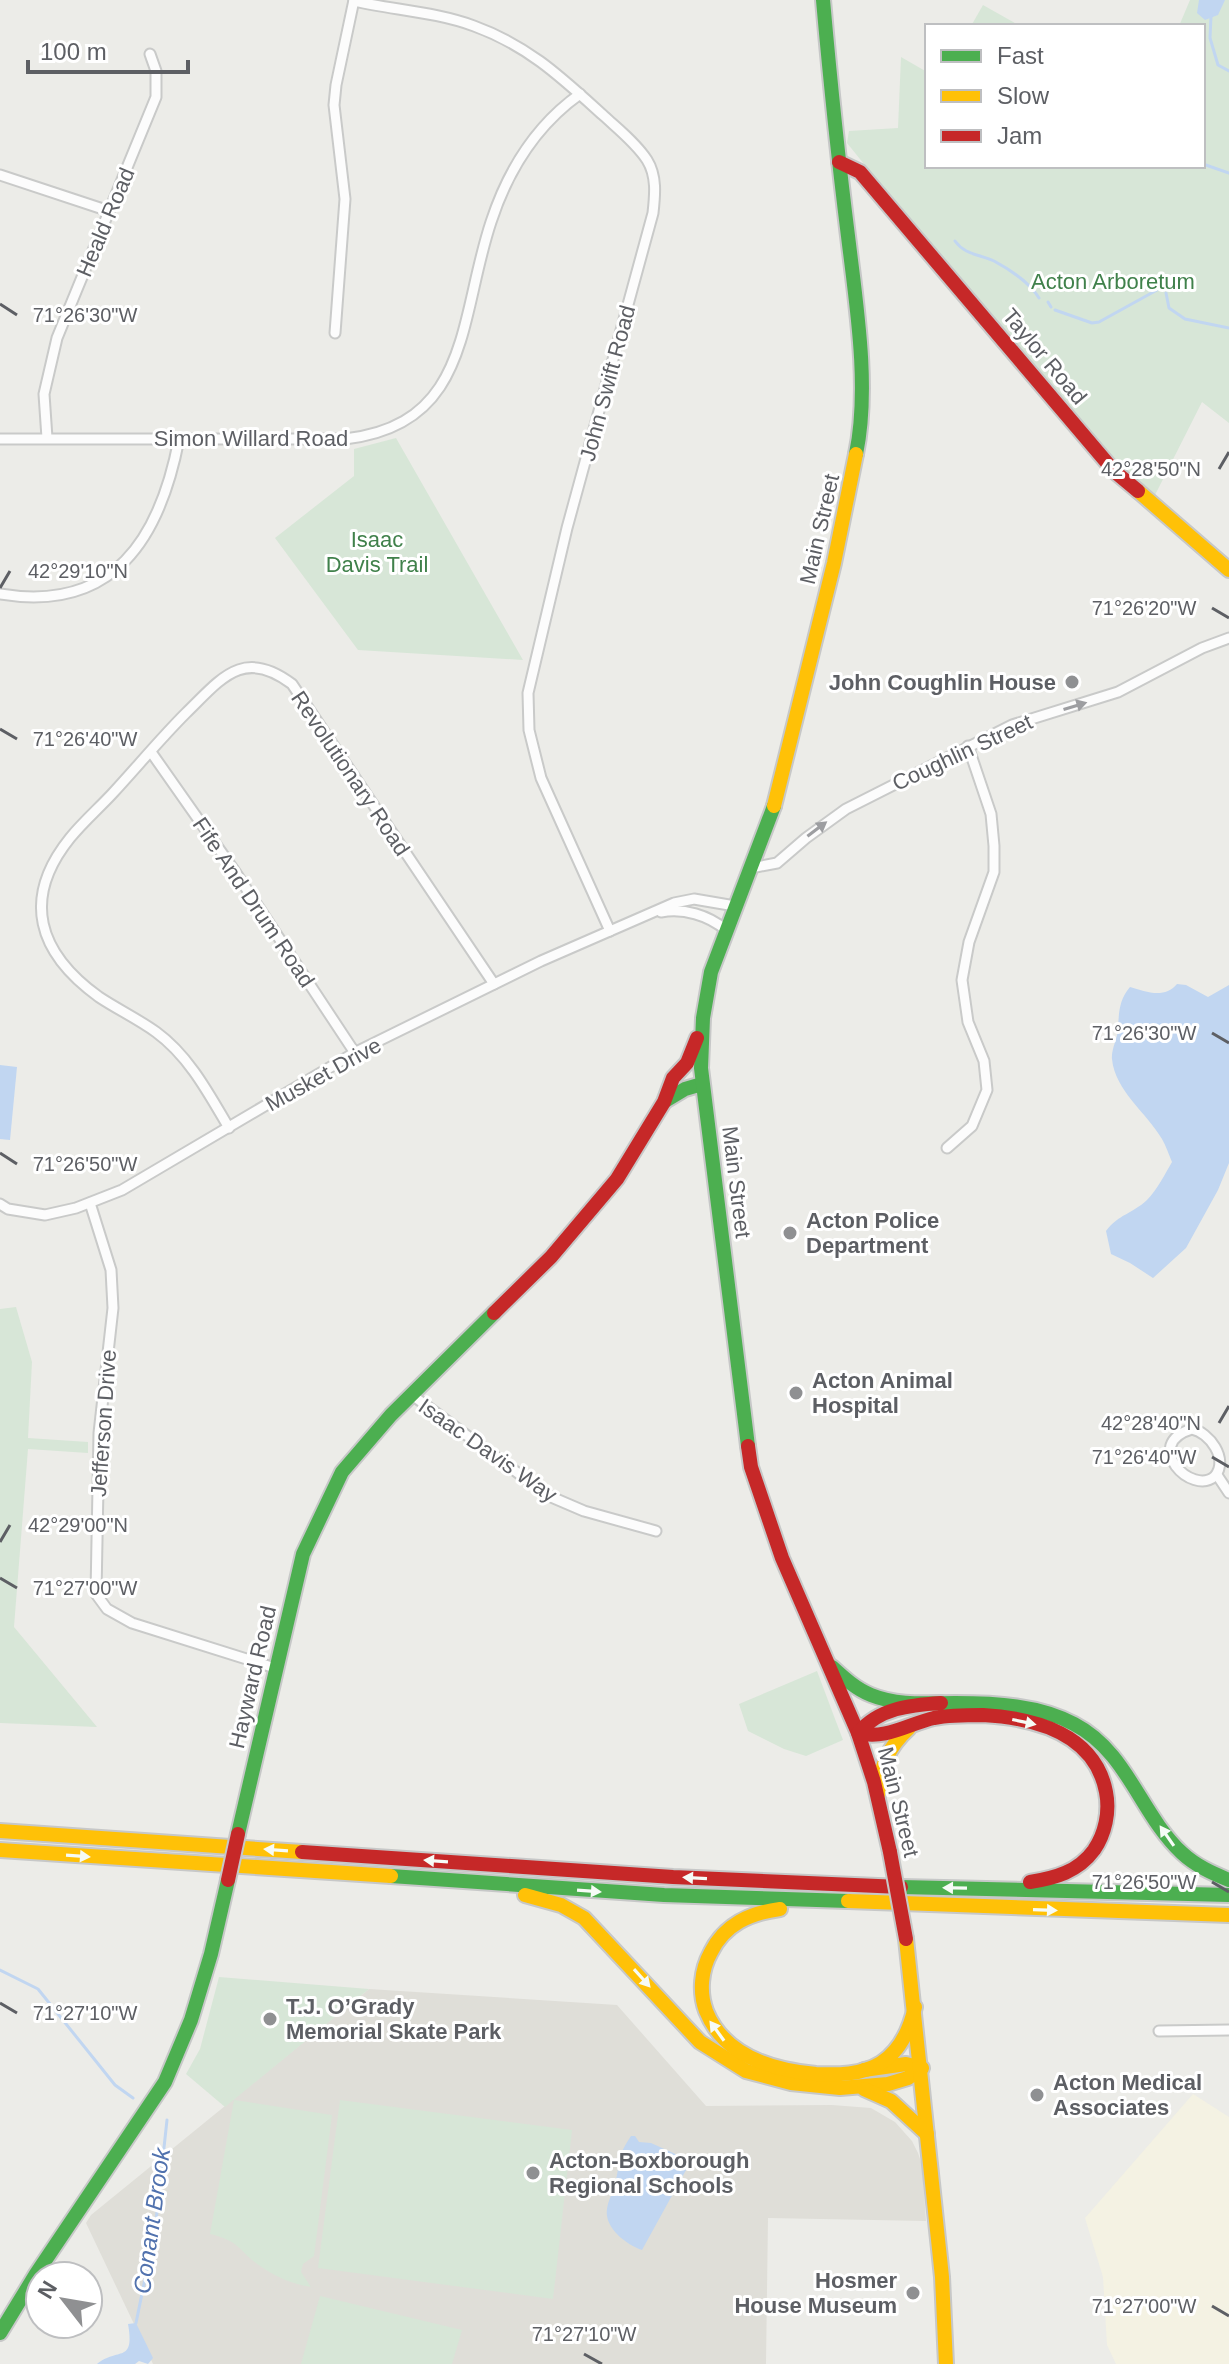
<svg xmlns="http://www.w3.org/2000/svg" width="1229" height="2364" viewBox="0 0 1229 2364" font-family="Arial,sans-serif">
  <style>
    .commercial { fill: #f4f2e3 }
    .education { fill: #dfded8 }
    .green { fill: #d7e6d7 }
    .water { fill: #c1d6f1 }
    .lines { fill: none; stroke-linecap: round; stroke-linejoin: round }
    .stream { stroke: #c1d6f1; stroke-width: 3 }
    .street-casing { stroke: #c9cac9; stroke-width: 13 }
    .fast-casing { stroke: #c7c8c8; stroke-width: 18 }
    .slow-casing { stroke: #c7c8c8; stroke-width: 18 }
    .jam-casing { stroke: #c7c8c8; stroke-width: 18 }
    .street { stroke: #fcfcfc; stroke-width: 9 }
    .fast { stroke: #4caf50; stroke-width: 14 }
    .slow { stroke: #ffc107; stroke-width: 14 }
    .jam { stroke: #c62828; stroke-width: 14 }
    .jam-bridge-casing { stroke: #c7c8c8; stroke-width: 18; stroke-linecap: butt }
    .jam-bridge { stroke: #c62828; stroke-width: 14 }
    .oneway { fill: #9d9ea1 }
    .oneway2 { fill: #f6fbf6 }
    .ticks { fill: none; stroke: #5d5f64; stroke-width: 3 }
    .poi-dot { fill: #8f9092; stroke: #fff; stroke-width: 3 }
    .labels { text-anchor: middle; stroke-width: 6; stroke-linejoin: round; paint-order: stroke }
    .street-label { font-size: 22px; fill: #5d5f64; stroke: #fff }
    .park-label { font-size: 22px; fill: #40814b; stroke: #fff }
    .poi-label { font-size: 22px; font-weight: bold; fill: #5d5f64; stroke: #fff; text-anchor: start }
    .water-label { font-size: 24px; font-style: italic; fill: #5172ae; stroke: #fff }
    .ticks-label { font-size: 20px; text-anchor: middle; fill: #5d5f64; stroke: #fff; stroke-width: 6; stroke-linejoin: round; paint-order: stroke }
  </style>
  <rect width="100%" height="100%" fill="#ecece8"/>
  <path class="commercial" d="M1193 2094 1229 2117V2364H1116L1107 2345 1103 2277 1085 2218Z"/>
  <path class="education" d="M369 1989 617 2005 706 2106 832 2105 871 2108 895 2122 912 2141 918 2153 922 2165 926 2221 768 2218 766 2364H153L86 2223 91 2215Z"/>
  <g class="green">
    <path d="M1190 0H1229V423L1202 402 1155 495 1122 470 1010 335 889 195 847 143 849 131 898 128 901 57 927 72V166H1203V26H1179Z"/>
    <path d="M983 5 1020 26H971Z"/>
    <path d="M396 438 523 660 358 650 275 538 354 476V449Z"/>
    <path d="M16 1307 32 1362 28 1438 88 1442V1453L28 1449 14 1627 97 1727 0 1723V1309Z"/>
    <path d="M817 1671 843 1740 806 1756 784 1749 748 1731 739 1704Z"/>
    <path d="M219 1977 369 1989 225 2107 186 2074 200 2049Z"/>
    <path d="M234 2100 332 2115 314 2256 303 2264 301 2272 311 2287C293 2284 278 2278 263 2268 238 2252 243 2242 210 2234Z"/>
    <path d="M340 2100 572 2130 553 2299 318 2268Z"/>
    <path d="M320 2296 462 2330 452 2364H301Z"/>
  </g>
  <g class="water">
    <path d="M1199 0H1225L1218 15 1205 20 1197 13Z"/>
    <path d="M1177 984 1186 985 1208 997 1229 985V1163L1218 1190 1186 1248 1153 1278 1130 1263 1111 1254 1106 1231C1119 1214 1132 1214 1147 1200 1157 1190 1165 1174 1172 1162 1169 1155 1166 1146 1162 1139 1147 1113 1115 1091 1112 1059 1111 1049 1118 1038 1118 1028 1119 1012 1119 1000 1130 987 1146 992 1165 999 1177 984Z"/>
    <path d="M0 1065 17 1067 10 1140 0 1139Z"/>
    <path d="M631 2136H635L639 2142 651 2143 691 2161 642 2250C627 2245 604 2228 607 2209 608 2201 613 2192 615 2184 621 2161 616 2158 631 2136Z"/>
    <path d="M136 2323 153 2358 148 2364 139 2361 135 2364H97C118 2347 135 2364 128 2324Z"/>
  </g>
  <g class="lines">
    <g class="stream">
      <path d="M1211 16 1210 38 1218 65 1229 71"/>
      <path d="M1203 164 1229 173"/>
      <path d="M955 241C965 255 979 254 994 261 1009 269 1030 283 1039 298"/>
      <path d="M1166 293 1169 308 1185 319 1229 328"/>
      <path d="M1048 302 1051 307"/>
      <path d="M1055 310 1092 323 1099 322 1157 290"/>
      <path d="M0 1970 38 1989 115 2085 133 2098"/>
      <path d="M136 2323 155 2230 167 2120"/>
    </g>
    <defs>
      <g id="street">
        <path d="M354 1C394 10 436 12 474 26 529 46 562 78 604 116 618 129 636 143 647 160 657 176 655 195 653 213L567 528 528 693 529 730 541 778 610 931"/>
        <path d="M0 175 109 211"/>
        <path d="M335 333 345 199 334 105 336 85 354 0"/>
        <path d="M47 438 44 394 57 338 156 97V71L150 54"/>
        <path d="M0 439H345C471 425 459 318 491 222 508 170 535 126 580 94"/>
        <path d="M0 594C114 613 160 538 179 439"/>
        <path d="M151 752 236 873 355 1053"/>
        <path d="M751 868 777 863 806 838 846 809 1012 725 1118 692 1202 648 1229 638"/>
        <path d="M661 912C684 908 708 915 726 930"/>
        <path d="M229 1128C209 1094 189 1056 156 1032 138 1019 117 1009 99 997 38 953 21 899 70 838 83 822 98 809 112 794 137 767 160 739 186 713 221 679 243 647 292 684L494 984"/>
        <path d="M947 1148 972 1126 987 1090 984 1061 968 1022 962 980 969 942 994 872V846L991 814 968 746"/>
        <path d="M90 1203 111 1270 113 1308 99 1433 96 1594 107 1609 132 1623 275 1668"/>
        <path d="M0 1204 8 1209 45 1215 76 1208 122 1190 356 1052 541 961 674 903 694 899 735 906"/>
        <path d="M412 1395 549 1496 584 1511 656 1531"/>
        <path d="M1192 1429C1209 1432 1229 1459 1215 1476 1192 1497 1141 1444 1192 1429Z"/>
        <path d="M1217 1475 1229 1493"/>
        <path d="M1159 2031 1229 2030"/>
      </g>
      <g id="fast">
        <path d="M823 0C830 79 838 157 848 236 856 303 870 387 856 454"/>
        <path d="M665 1101 685 1089 702 1084"/>
        <path d="M748 1446 701 1068 703 1018 711 972 774 806"/>
        <path d="M832 1667C844 1678 856 1689 871 1695 898 1706 927 1703 955 1703 995 1703 1039 1705 1074 1724 1128 1752 1140 1814 1182 1853 1196 1866 1212 1873 1229 1880"/>
        <path d="M238 1834 303 1554 342 1472 391 1415 494 1313"/>
        <path d="M391 1876 664 1895 848 1901"/>
        <path d="M901 1887 1229 1895"/>
        <path d="M0 2333 36 2274 165 2082 191 2020 211 1954 228 1880"/>
      </g>
      <g id="slow">
        <path d="M1138 491 1229 570"/>
        <path d="M774 806 834 563 856 454"/>
        <path d="M878 1795C880 1767 888 1747 909 1728"/>
        <path d="M0 1831 302 1852"/>
        <path d="M0 1850 391 1876"/>
        <path d="M525 1895 561 1905 584 1918 700 2042 746 2071 791 2083 840 2088 888 2084 908 2078 922 2068 906 2064 864 2070"/>
        <path d="M848 1901 1229 1915"/>
        <path d="M780 1909C750 1913 725 1924 711 1952 701 1970 699 1992 706 2011 724 2056 771 2070 816 2074 837 2075 862 2075 881 2063 901 2050 910 2029 915 2007"/>
        <path d="M906 1939 942 2277 946 2364"/>
        <path d="M864 2089 891 2101 927 2134"/>
      </g>
      <g id="jam">
        <path d="M839 162 860 172 1114 471 1138 491"/>
        <path d="M494 1313 551 1257 617 1179 664 1102 673 1078 687 1063 697 1038"/>
        <path d="M748 1446 751 1467 782 1558 858 1733 874 1782 890 1852"/>
        <path d="M941 1703C910 1705 879 1708 858 1733 886 1740 908 1724 934 1718 950 1715 967 1715 983 1715 1035 1718 1095 1734 1106 1792 1110 1812 1105 1834 1094 1850 1078 1872 1055 1878 1030 1882"/>
        <path d="M302 1852 673 1877 901 1887"/>
      </g>
    </defs>
    <use href="#street" class="street-casing"/>
    <use href="#fast" class="fast-casing"/>
    <use href="#slow" class="slow-casing"/>
    <use href="#jam" class="jam-casing"/>
    <use href="#street" class="street"/>
    <use href="#fast" class="fast"/>
    <use href="#slow" class="slow"/>
    <use href="#jam" class="jam"/>
    <defs>
      <g id="jam-bridge">
        <path d="M890 1852 906 1939"/>
        <path d="M228 1880 238 1834"/>
      </g>
    </defs>
    <use href="#jam-bridge" class="jam-bridge-casing"/>
    <use href="#jam-bridge" class="jam-bridge"/>
  </g>
  <defs><path id="oneway-solid" d="M-6-.8H1V-3.2L6.5 0L1 3.2V.8H-6Z" transform="scale(2)"/></defs>
  <g class="oneway">
    <use href="#oneway-solid" transform="translate(1075 706) rotate(-17)"/>
    <use href="#oneway-solid" transform="translate(817 829) rotate(-37)"/>
  </g>
  <g class="oneway2">
    <use href="#oneway-solid" transform="translate(1024 1722) rotate(12)"/>
    <use href="#oneway-solid" transform="translate(1167 1836) rotate(-125)"/>
    <use href="#oneway-solid" transform="translate(276 1850) rotate(-176)"/>
    <use href="#oneway-solid" transform="translate(78 1856) rotate(4)"/>
    <use href="#oneway-solid" transform="translate(436 1861) rotate(-176)"/>
    <use href="#oneway-solid" transform="translate(695 1878) rotate(-177)"/>
    <use href="#oneway-solid" transform="translate(955 1888) rotate(-179)"/>
    <use href="#oneway-solid" transform="translate(589 1891) rotate(4)"/>
    <use href="#oneway-solid" transform="translate(1045 1910) rotate(2)"/>
    <use href="#oneway-solid" transform="translate(642 1978) rotate(48)"/>
    <use href="#oneway-solid" transform="translate(717 2031) rotate(-126)"/>
  </g>
  <path class="ticks" d="M0 304 17 315M1219 469 1229 452M0 588 10 571M1212 608 1229 618M0 729 17 739M1212 1033 1229 1043M0 1153 17 1164M1219 1423 1229 1406M1212 1457 1229 1467M0 1542 10 1525M0 1578 17 1588M1212 1882 1229 1892M0 2003 17 2013M1212 2306 1229 2316M584 2354 602 2364"/>
  <g class="poi-dot">
    <circle cx="1072" cy="682" r="8"/>
    <circle cx="790" cy="1233" r="8"/>
    <circle cx="796" cy="1393" r="8"/>
    <circle cx="270" cy="2019" r="8"/>
    <circle cx="1037" cy="2095" r="8"/>
    <circle cx="533" cy="2173" r="8"/>
    <circle cx="913" cy="2293" r="8"/>
  </g>
  <g class="labels">
    <g class="street-label">
      <text transform="translate(105 222) rotate(-67)" y="8">Heald Road</text>
      <text transform="translate(1045 356) rotate(50)" y="8">Taylor Road</text>
      <text transform="translate(607 383) rotate(-75)" y="8">John Swift Road</text>
      <text x="251" y="446">Simon Willard Road</text>
      <text transform="translate(819 529) rotate(-77)" y="8">Main Street</text>
      <text transform="translate(962 752) rotate(-25)" y="8">Coughlin Street</text>
      <text transform="translate(351 773) rotate(56)" y="8">Revolutionary Road</text>
      <text transform="translate(254 902) rotate(56)" y="8">Fife And Drum Road</text>
      <text transform="translate(323 1074) rotate(-29)" y="8">Musket Drive</text>
      <text transform="translate(737 1182) rotate(83)" y="8">Main Street</text>
      <text transform="translate(103 1423) rotate(-86)" y="8">Jefferson Drive</text>
      <text transform="translate(488 1450) rotate(35)" y="8">Isaac Davis Way</text>
      <text transform="translate(252 1677) rotate(-77)" y="8">Hayward Road</text>
      <text transform="translate(899 1802) rotate(76)" y="8">Main Street</text>
    </g>
    <g class="park-label">
      <text x="1113" y="289">Acton Arboretum</text>
      <text x="377" y="547">Isaac<tspan x="377" dy="25">Davis Trail</tspan></text>
    </g>
    <g class="poi-label">
      <text x="1056" y="690" text-anchor="end">John Coughlin House</text>
      <text x="806" y="1228">Acton Police<tspan x="806" dy="25">Department</tspan></text>
      <text x="812" y="1388">Acton Animal<tspan x="812" dy="25">Hospital</tspan></text>
      <text x="286" y="2014">T.J. O’Grady<tspan x="286" dy="25">Memorial Skate Park</tspan></text>
      <text x="1053" y="2090">Acton Medical<tspan x="1053" dy="25">Associates</tspan></text>
      <text x="549" y="2168">Acton-Boxborough<tspan x="549" dy="25">Regional Schools</tspan></text>
      <text x="897" y="2288" text-anchor="end">Hosmer<tspan x="897" dy="25">House Museum</tspan></text>
    </g>
    <g class="water-label">
      <text transform="translate(152 2221) rotate(-82)" y="8">Conant Brook</text>
    </g>
  </g>
  <g class="ticks-label">
    <text x="85" y="322">71°26'30"W</text>
    <text x="1151" y="476">42°28'50"N</text>
    <text x="78" y="578">42°29'10"N</text>
    <text x="1144" y="615">71°26'20"W</text>
    <text x="85" y="746">71°26'40"W</text>
    <text x="1144" y="1040">71°26'30"W</text>
    <text x="85" y="1171">71°26'50"W</text>
    <text x="1151" y="1430">42°28'40"N</text>
    <text x="1144" y="1464">71°26'40"W</text>
    <text x="78" y="1532">42°29'00"N</text>
    <text x="85" y="1595">71°27'00"W</text>
    <text x="1144" y="1889">71°26'50"W</text>
    <text x="85" y="2020">71°27'10"W</text>
    <text x="1144" y="2313">71°27'00"W</text>
    <text x="584" y="2341">71°27'10"W</text>
  </g>
  <rect x="925" y="24" width="280" height="144" fill="#ffffff" stroke="#bebfc1" stroke-width="2"/>
  <rect x="941" y="50" width="40" height="12" fill="#4caf50" stroke="#bebfc1" stroke-width="2"/>
  <text x="997" y="64" font-size="24" fill="#5d5f64">Fast</text>
  <rect x="941" y="90" width="40" height="12" fill="#ffc107" stroke="#bebfc1" stroke-width="2"/>
  <text x="997" y="104" font-size="24" fill="#5d5f64">Slow</text>
  <rect x="941" y="130" width="40" height="12" fill="#c62828" stroke="#bebfc1" stroke-width="2"/>
  <text x="997" y="144" font-size="24" fill="#5d5f64">Jam</text>
  <g transform="translate(64 2300) rotate(301)"><circle r="38" fill="#ffffff" stroke="#bebfc1" stroke-width="2"/>
  <path d="M0-6L14 30L0 20L-14 30Z" fill="#8f9092"/>
  <text y="-12" font-size="22" font-weight="bold" text-anchor="middle" fill="#5d5f64">N</text>
  </g>
  <path d="M28 60v12h160v-12" fill="none" stroke="#5d5f64" stroke-width="4"/>
  <text x="40" y="60" font-size="24" fill="#5d5f64" stroke="#ffffff" stroke-width="6" paint-order="stroke">100 m</text>
</svg>
